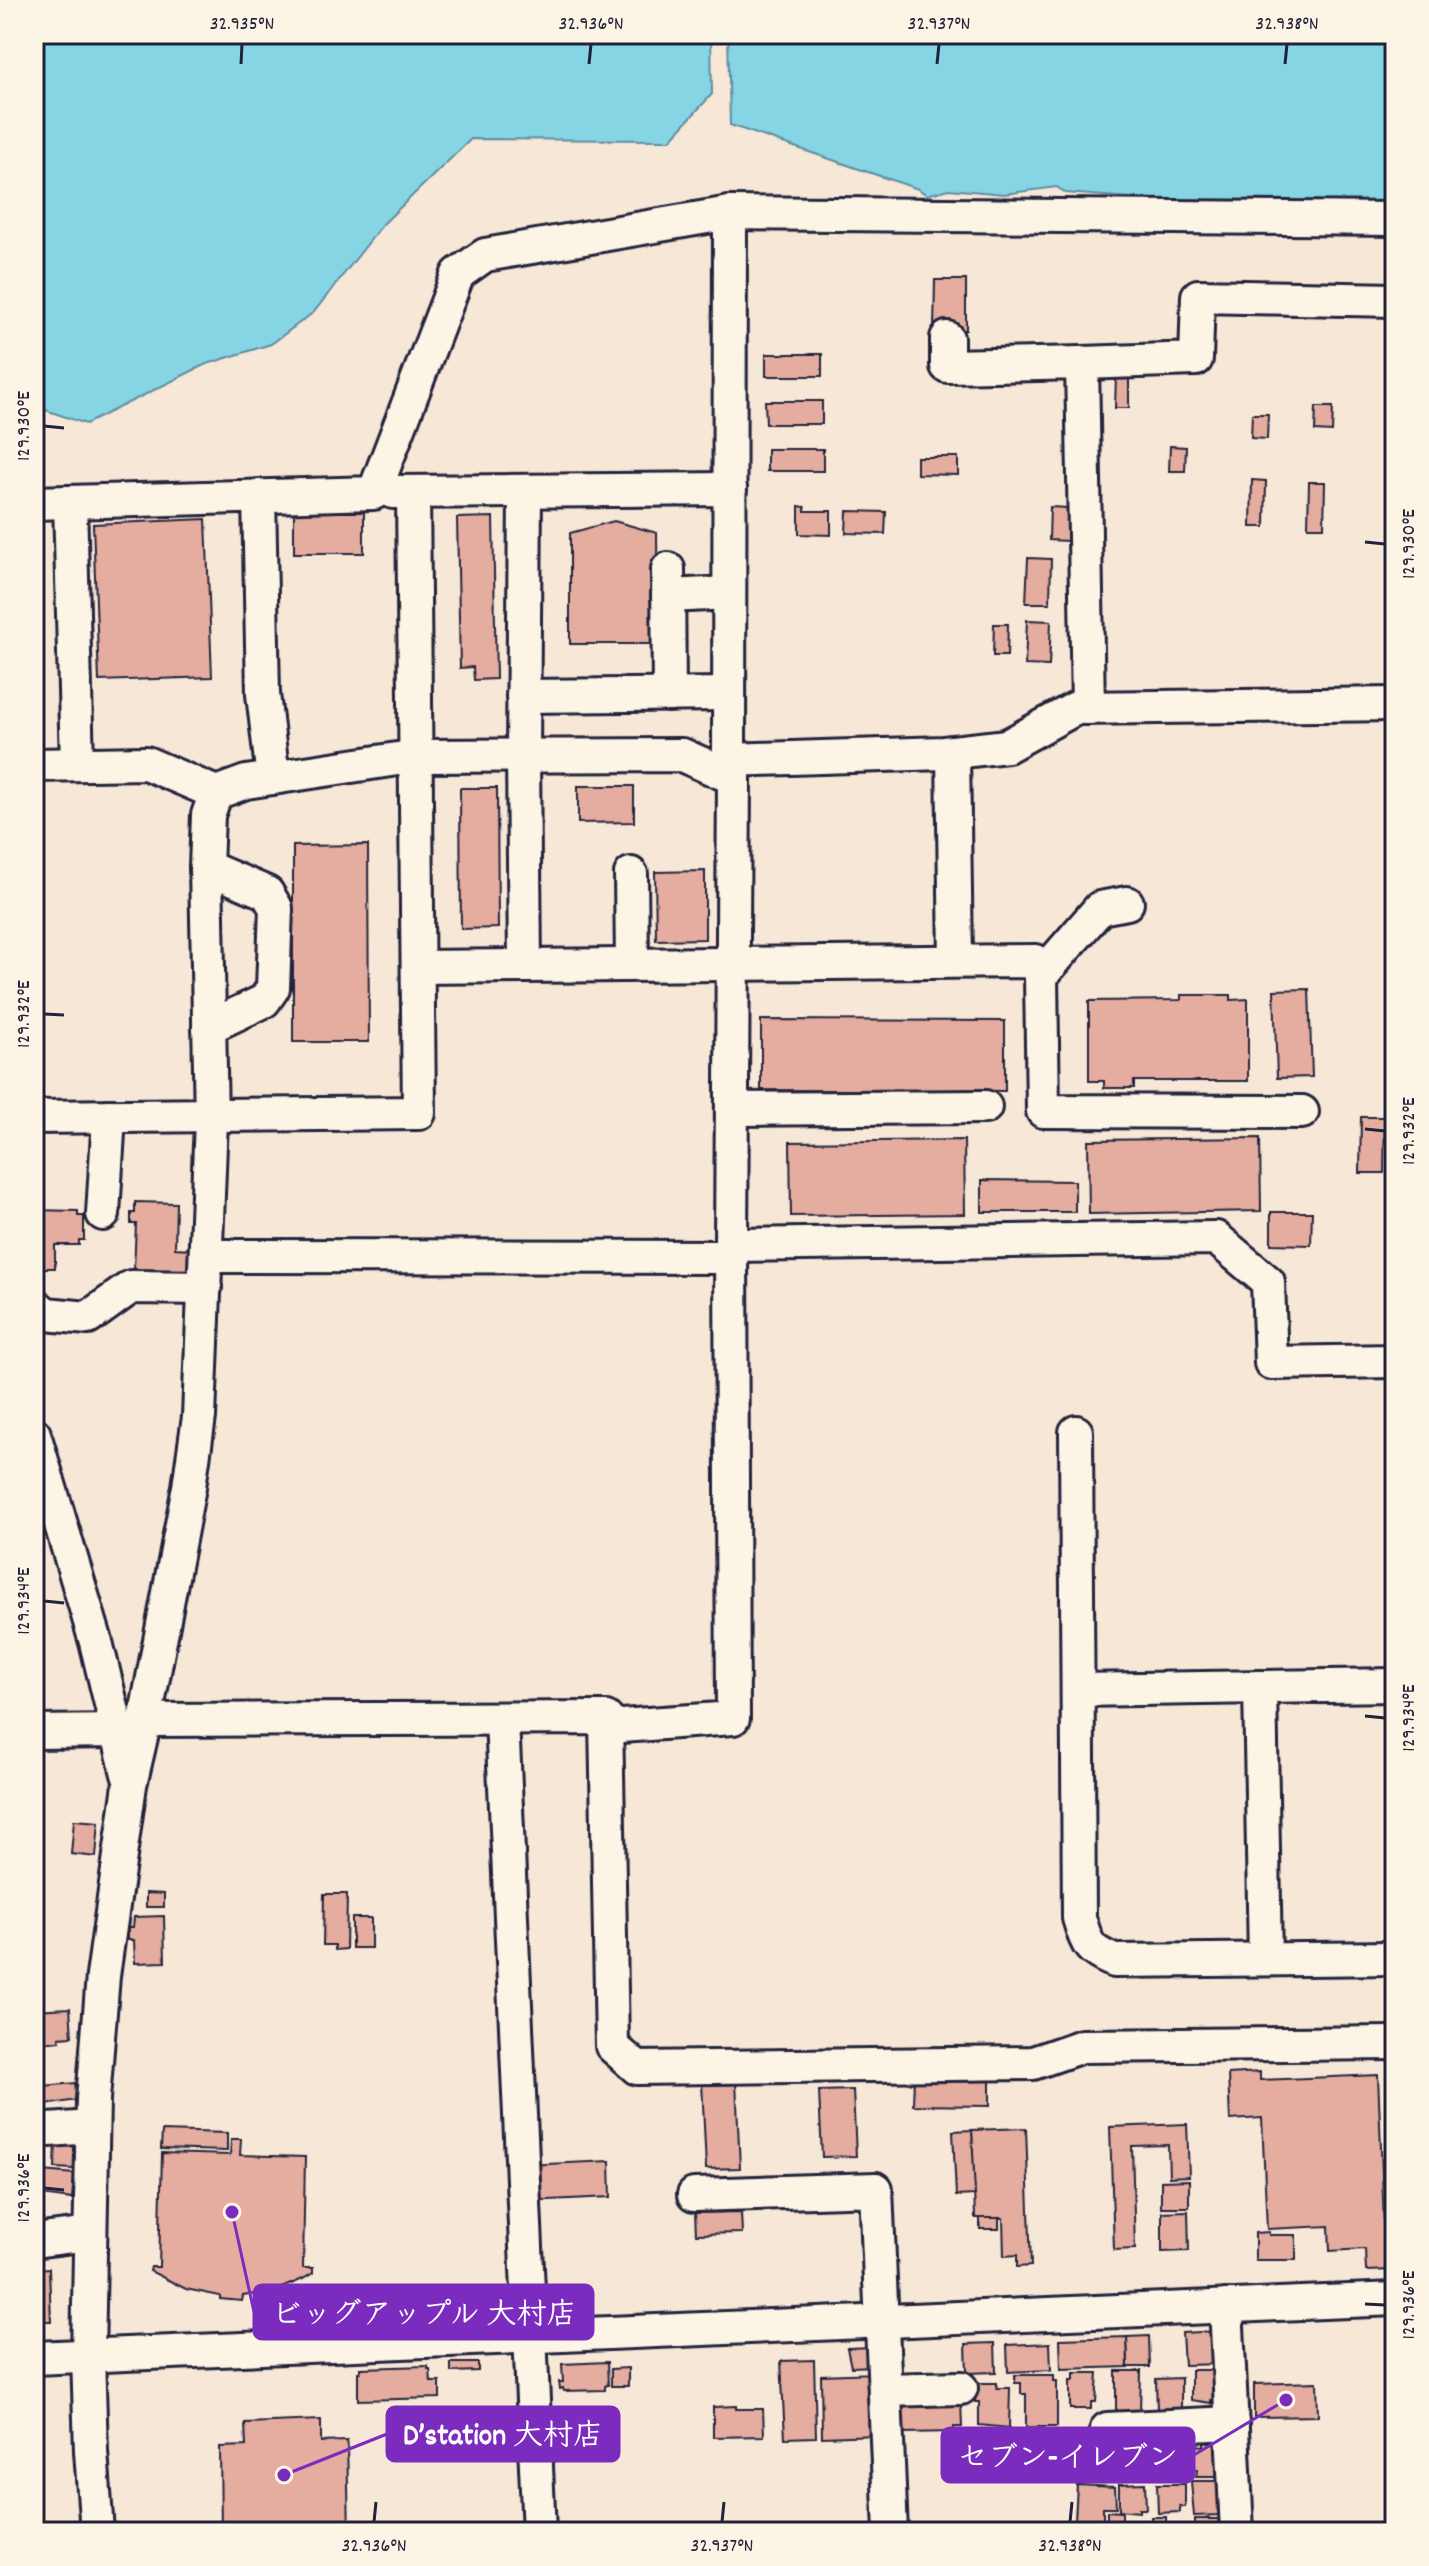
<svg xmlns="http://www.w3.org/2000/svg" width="1429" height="2566" viewBox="0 0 1429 2566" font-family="Dekko,'Klee One',sans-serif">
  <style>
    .water { fill: #86d5e4; stroke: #5e8da0; stroke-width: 2 }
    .building { fill: #e5ad9f; stroke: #22223b; stroke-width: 2 }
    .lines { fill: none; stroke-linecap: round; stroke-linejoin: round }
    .minor-casing { stroke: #22223b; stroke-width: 38 }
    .minor { stroke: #fcf5e5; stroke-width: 32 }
    .ticks { fill: none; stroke: #22223b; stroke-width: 3 }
    .leader { fill: none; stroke: #7b2cbf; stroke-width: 3 }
    .callout-dot { fill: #7b2cbf; stroke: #fcf5e5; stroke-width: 3 }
    .callout { fill: #7b2cbf; stroke: #7b2cbf; stroke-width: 3 }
    .callout-label { font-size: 30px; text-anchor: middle; font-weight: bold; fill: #fff }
    .neatline { fill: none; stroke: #22223b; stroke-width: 3 }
    .ticks-label { font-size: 20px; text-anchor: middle; fill: #22223b }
  </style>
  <rect width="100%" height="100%" fill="#f7e7d7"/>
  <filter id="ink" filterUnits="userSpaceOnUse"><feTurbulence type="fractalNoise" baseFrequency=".0125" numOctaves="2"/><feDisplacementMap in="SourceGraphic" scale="16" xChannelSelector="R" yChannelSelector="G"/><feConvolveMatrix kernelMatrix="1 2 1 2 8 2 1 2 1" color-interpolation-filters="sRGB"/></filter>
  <g filter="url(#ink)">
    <g class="water">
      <path d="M34 34H711L712 94 670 140 471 139 383 224 314 312 271 344 204 365 86 424 34 406Z"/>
      <path d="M728 34H1395V218L1065 193 1057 187 1004 194 949 189 927 195 918 189 730 125Z"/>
    </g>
    <g class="building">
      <path d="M935 280H966V330H934Z"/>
      <rect x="766" y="354" width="56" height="22"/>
      <path d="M1116 376 1129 377V408H1115Z"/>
      <path d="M765 401H822V424H766Z"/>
      <path d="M1316 407H1333L1332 432 1315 431Z"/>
      <path d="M1252 414H1268L1267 439 1251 438Z"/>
      <path d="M1170 446 1186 447 1185 471H1169Z"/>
      <rect x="767" y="449" width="56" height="22"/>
      <path d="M917 457H958V475L917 474Z"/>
      <path d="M1252 480 1266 481 1265 527H1251Z"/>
      <path d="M1309 482H1325L1324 527H1308Z"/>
      <path d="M799 506 805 507V511H831V535L799 534Z"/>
      <path d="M1050 507 1067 508 1068 541 1049 540Z"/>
      <path d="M847 511 886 512 885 534 846 533Z"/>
      <rect x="294" y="512" width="70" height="41"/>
      <path d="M493 517 496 679 474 680 473 667 460 668 457 518Z"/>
      <path d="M206 519 212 677 99 681 93 524Z"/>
      <path d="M614 521 657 533 658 644H570V533Z"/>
      <path d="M1028 558 1051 559 1050 603H1026Z"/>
      <path d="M1027 620 1051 621 1049 666 1025 665Z"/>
      <path d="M994 624H1008L1007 656H993Z"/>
      <path d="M578 786H634V822L578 823Z"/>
      <path d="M460 788H497L498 928 461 929Z"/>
      <path d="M368 845 369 1042H293V846Z"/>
      <path d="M705 871V939L656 940 655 872Z"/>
      <path d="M1309 989 1312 1077 1277 1078 1274 990Z"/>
      <path d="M1181 995H1231V1000L1248 999V1081H1134V1088H1104V1081H1089V1001L1181 1000Z"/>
      <path d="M761 1020 1005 1021V1091L761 1090Z"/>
      <path d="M1361 1117H1385L1384 1173H1360Z"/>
      <path d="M1260 1138 1261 1211 1089 1214 1088 1140Z"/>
      <path d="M964 1140 965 1214 791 1216 790 1142Z"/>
      <path d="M982 1180 1075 1181V1212H982Z"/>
      <path d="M135 1202 176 1203 175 1248 190 1249V1269L184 1274 171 1273V1271L134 1270 136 1224H131V1213H135Z"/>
      <path d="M34 1210 78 1211V1216H84V1240H79V1245H55V1268H34Z"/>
      <path d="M1271 1212H1312L1311 1245 1271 1244Z"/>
      <path d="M74 1820 99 1822 96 1857 71 1854Z"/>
      <path d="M146 1893 164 1894V1907H146Z"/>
      <path d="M324 1894H347L346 1949 335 1950V1945H323Z"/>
      <path d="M164 1916 165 1962 135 1963 134 1940H128V1927H133L134 1917Z"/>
      <rect x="352" y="1918" width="19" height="30"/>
      <path d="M70 2008 72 2036 59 2037 60 2041 39 2043V2038L34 2039V2010Z"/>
      <path d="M1260 2072V2080L1378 2075 1385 2248H1392L1393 2270 1366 2271 1365 2249 1330 2251 1329 2226 1267 2229 1262 2118 1230 2120 1228 2074Z"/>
      <path d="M914 2078H990V2106L913 2105Z"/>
      <path d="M736 2081 740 2168 706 2169 702 2082Z"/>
      <path d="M75 2083 77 2100 45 2105 44 2086Z"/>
      <path d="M34 2084H38L40 2104H34Z"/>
      <path d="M853 2090 856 2156 822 2157 819 2091Z"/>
      <path d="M1187 2124 1189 2176 1169 2177 1168 2145 1132 2146 1135 2249 1114 2250 1110 2127Z"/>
      <path d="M1026 2128 1031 2266 1017 2267V2255L1004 2256 1003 2218H975L972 2130Z"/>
      <path d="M972 2130 975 2195 956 2196 953 2131Z"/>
      <path d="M162 2131 227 2133V2151L161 2149Z"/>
      <path d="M231 2139H241L240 2155 305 2157 303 2268H313V2273L303 2279 274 2291 243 2296 242 2301 220 2299V2296L186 2289 150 2271 151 2267H159L162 2153 230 2155Z"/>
      <path d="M56 2141 72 2142 75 2145 74 2169 55 2168Z"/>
      <path d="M610 2161 611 2197 527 2201 526 2165Z"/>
      <path d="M43 2171 74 2174 72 2199 41 2195Z"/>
      <path d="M1189 2180V2207H1161V2181Z"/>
      <path d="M1395 2184V2272H1394L1391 2185Z"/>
      <path d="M1188 2211 1189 2251 1162 2252V2212Z"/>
      <path d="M741 2212 742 2233 696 2234 695 2213Z"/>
      <rect x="980" y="2218" width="19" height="11"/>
      <path d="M1269 2232V2235H1296V2260H1255V2233Z"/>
      <path d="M49 2268 51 2321H34V2269Z"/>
      <path d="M1221 2331 1222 2364 1184 2365 1182 2333Z"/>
      <path d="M1149 2336 1150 2367H1128L1127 2337Z"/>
      <path d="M1127 2337 1128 2367 1061 2369 1060 2339Z"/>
      <path d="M995 2343 996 2372 967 2373 966 2344Z"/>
      <path d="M1050 2343 1051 2370 1008 2372 1007 2345Z"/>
      <path d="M874 2347 875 2366 851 2367 847 2348Z"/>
      <path d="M814 2360 816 2437 785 2438 781 2361Z"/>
      <path d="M607 2362 608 2385 605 2386V2390L564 2391 563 2388 560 2389 559 2382H563L562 2364Z"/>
      <path d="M451 2363H478V2371L451 2372Z"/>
      <path d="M428 2366V2369H430L431 2382H440V2398L358 2400V2372H360V2368Z"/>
      <path d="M628 2368V2386H611V2369Z"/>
      <path d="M1191 2370H1216L1215 2400H1211V2403L1191 2400Z"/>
      <path d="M1116 2371H1141L1140 2412 1119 2411 1116 2409Z"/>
      <path d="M876 2373 878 2435 822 2437 821 2375Z"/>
      <path d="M1074 2373H1098L1096 2402H1091V2409H1070V2380H1074Z"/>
      <path d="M1015 2375H1054V2381H1057V2427H1026V2394H1021V2383H1015Z"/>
      <path d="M1181 2378V2410L1157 2411 1156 2379Z"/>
      <path d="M1317 2382 1318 2416 1254 2417V2384Z"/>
      <path d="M977 2383H997V2388H1010L1009 2428 979 2425V2402H975Z"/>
      <path d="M898 2401H961L962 2427H954V2432L903 2433V2427H899Z"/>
      <path d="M736 2406V2409H763L764 2436 713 2437V2407Z"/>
      <path d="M321 2420V2442L347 2441 349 2532H221L220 2447 246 2446 245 2423Z"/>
      <path d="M1204 2442 1223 2446 1220 2477H1196L1197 2470 1193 2469V2445L1204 2446Z"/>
      <path d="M1191 2481H1222V2515L1194 2516Z"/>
      <path d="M1145 2483 1146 2509H1139V2512L1119 2510V2484Z"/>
      <path d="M1157 2484H1185V2507L1180 2506V2512L1158 2513Z"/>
      <path d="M1077 2485 1115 2487 1116 2507H1103V2520H1075Z"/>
      <path d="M1107 2511 1122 2512V2523L1107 2522Z"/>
      <path d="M1151 2517H1166V2530L1151 2529Z"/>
      <path d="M1195 2519H1219L1218 2526H1195Z"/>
    </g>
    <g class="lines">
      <defs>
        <g id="minor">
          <path d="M947 338V366L1082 363 1088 708"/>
          <path d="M1082 363 1196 359 1198 296 1395 300"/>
          <path d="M525 491 523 756 525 966 1036 961 1041 976 1043 1111 1302 1112"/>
          <path d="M393 492 730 489"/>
          <path d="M259 496 263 694 273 778"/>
          <path d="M70 502 77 764"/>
          <path d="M34 503 374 493 458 274 485 255 730 213"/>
          <path d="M668 569 669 695"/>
          <path d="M668 596 729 593"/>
          <path d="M523 696 729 694"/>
          <path d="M953 752 956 960"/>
          <path d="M729 760 944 753 1007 746 1076 708 1395 704"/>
          <path d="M34 765 146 763 216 793"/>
          <path d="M206 867 267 893 276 908 273 988 264 1001 209 1027"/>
          <path d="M631 874 632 964"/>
          <path d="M418 967 525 966"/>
          <path d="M1041 976 1100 908 1127 903"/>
          <path d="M732 1109 985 1107"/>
          <path d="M34 1117 419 1113 413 492"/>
          <path d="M103 1214 109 1116"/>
          <path d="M731 1245 1216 1238 1268 1282 1271 1363 1395 1361"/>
          <path d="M207 1256 731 1257"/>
          <path d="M34 1304 46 1314 88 1318 131 1287 205 1288"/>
          <path d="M1076 1432 1079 1918C1088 1946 1087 1949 1114 1961L1395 1958"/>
          <path d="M34 1434 96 1642 128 1774"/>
          <path d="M1260 1687 1265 1959"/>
          <path d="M1078 1690 1395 1685"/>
          <path d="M145 1720 606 1718 612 2046 637 2068 1033 2063 1082 2046 1395 2043"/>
          <path d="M502 1720 539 2532"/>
          <path d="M607 1727 733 1718 731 1245 734 778 729 760 730 213 1395 219"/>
          <path d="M34 1732 120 1731"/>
          <path d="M34 2131 92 2127"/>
          <path d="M694 2195 876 2189 891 2532"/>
          <path d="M34 2241 89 2234"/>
          <path d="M1226 2306 1237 2532"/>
          <path d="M34 2358C488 2340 941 2317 1395 2299"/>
          <path d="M885 2390 961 2388"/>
          <path d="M1107 2447V2429L1232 2423"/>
          <path d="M97 2532 91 2451 88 2356 93 2099 103 1976 130 1785 145 1720 189 1487 199 1417 211 1120 206 867 208 815 216 793 246 782 417 756 682 755 734 778"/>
        </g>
      </defs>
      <use href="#minor" class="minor-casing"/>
      <use href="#minor" class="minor"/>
    </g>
  </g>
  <path class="ticks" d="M241 64 242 44M589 64 591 44M937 64 939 44M1285 64 1287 44M44 426 64 428M1365 542 1385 544M44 1014 64 1015M1365 1129 1385 1131M44 1601 64 1603M1365 1716 1385 1718M44 2188 64 2190M1365 2304 1385 2305M374 2522 376 2502M722 2522 724 2502M1070 2522 1072 2502"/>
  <path class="leader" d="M232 2212L254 2312M284 2475L387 2434M1286 2400L1194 2455"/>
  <g class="callout-dot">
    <circle cx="232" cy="2212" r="8"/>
    <circle cx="284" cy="2475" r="8"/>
    <circle cx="1286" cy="2400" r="8"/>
  </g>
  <g class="callout">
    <rect x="254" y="2285" width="339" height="54" rx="8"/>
    <rect x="387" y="2407" width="232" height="54" rx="8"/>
    <rect x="942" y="2428" width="252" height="54" rx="8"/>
  </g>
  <g class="callout-label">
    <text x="424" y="2323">ビッグアップル 大村店</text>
    <text x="503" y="2444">D’station 大村店</text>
    <text x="1068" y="2466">セブン-イレブン</text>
  </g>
  <rect width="1429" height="2566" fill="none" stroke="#fcf5e5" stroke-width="88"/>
  <rect x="44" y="44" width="1341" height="2478" class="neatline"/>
  <g class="ticks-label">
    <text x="242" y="29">32.935°N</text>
    <text x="591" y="29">32.936°N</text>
    <text x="939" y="29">32.937°N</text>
    <text x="1287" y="29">32.938°N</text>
    <text transform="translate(22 426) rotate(-90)" y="7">129.930°E</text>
    <text transform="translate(1407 544) rotate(-90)" y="7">129.930°E</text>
    <text transform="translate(22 1014) rotate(-90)" y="7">129.932°E</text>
    <text transform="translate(1407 1131) rotate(-90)" y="7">129.932°E</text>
    <text transform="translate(22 1601) rotate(-90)" y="7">129.934°E</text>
    <text transform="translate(1407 1718) rotate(-90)" y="7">129.934°E</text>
    <text transform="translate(22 2188) rotate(-90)" y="7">129.936°E</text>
    <text transform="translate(1407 2305) rotate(-90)" y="7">129.936°E</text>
    <text x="374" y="2551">32.936°N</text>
    <text x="722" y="2551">32.937°N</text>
    <text x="1070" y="2551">32.938°N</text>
  </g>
</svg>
